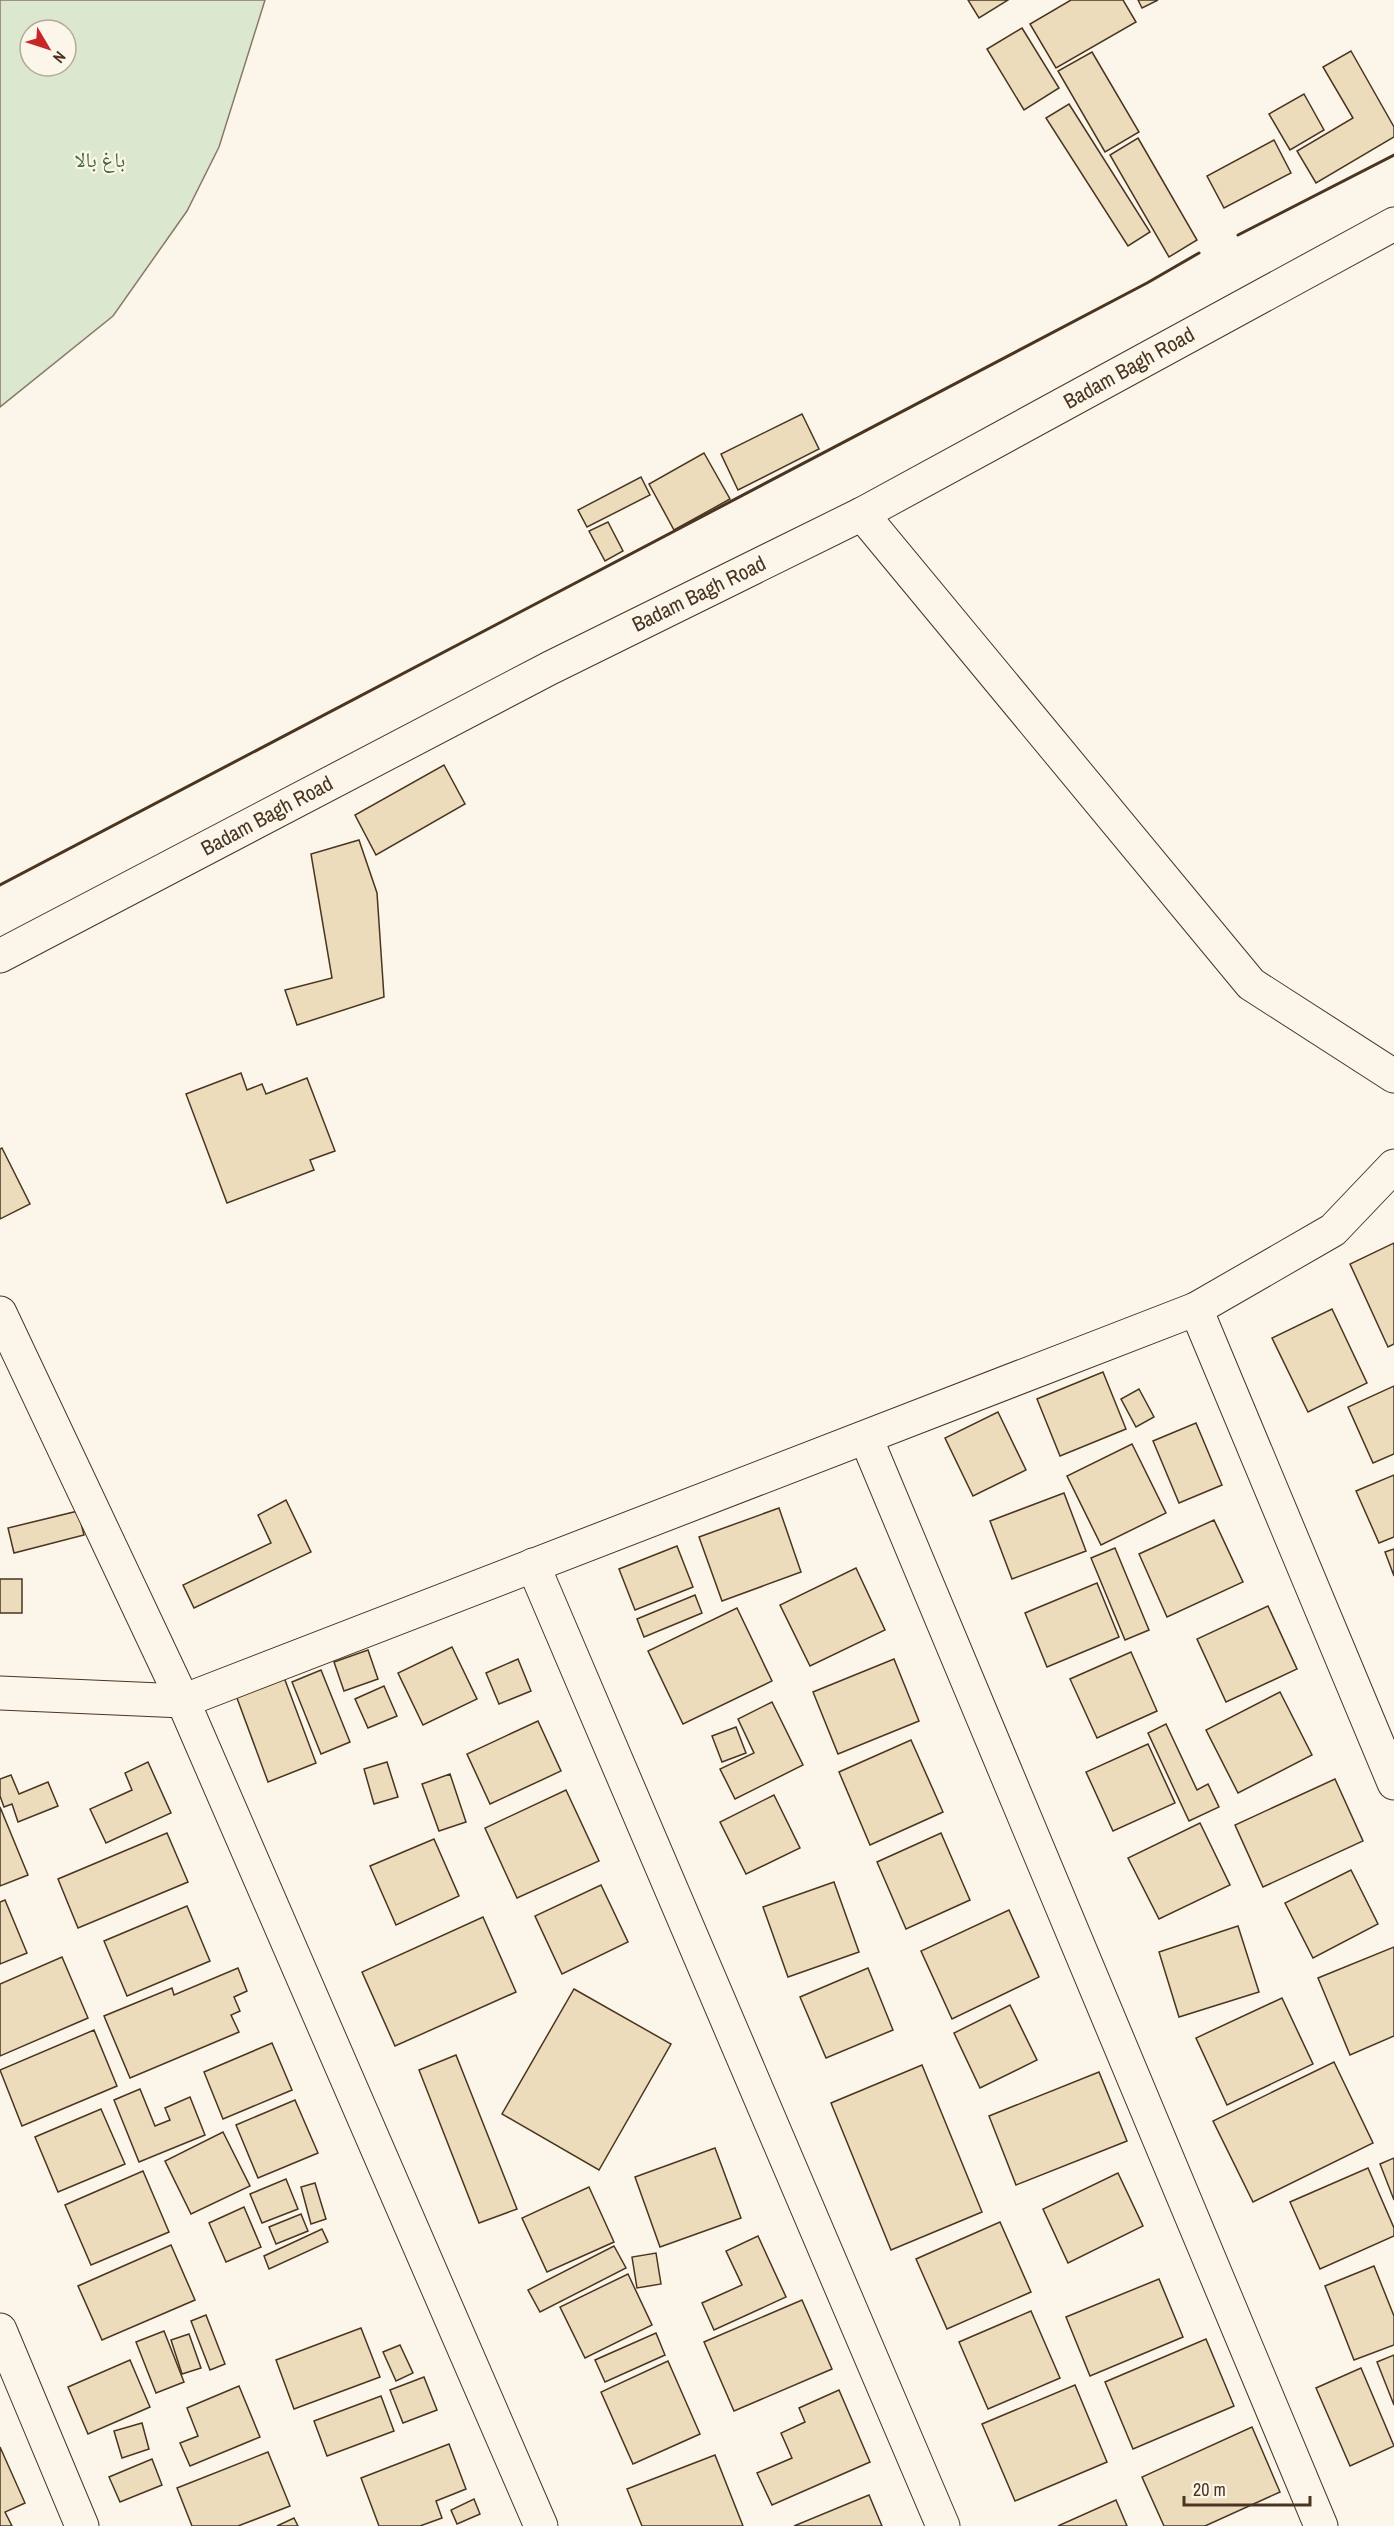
<svg xmlns="http://www.w3.org/2000/svg" width="1394" height="2526" viewBox="0 0 1394 2526" font-family="'Archivo Narrow','Noto Naskh Arabic',sans-serif">
  <style>
    .green { fill: #dce7d0; stroke: #887966; stroke-width: 1.5; fill-rule: evenodd }
    .building { fill: #ecdcbc; stroke: #4a3520; stroke-width: 1.5 }
    .lines { fill: none; stroke-linecap: round; stroke-linejoin: round }
    .minor-casing { stroke: #4a3520; stroke-width: 35 }
    .major-casing { stroke: #4a3520; stroke-width: 35 }
    .minor { stroke: #fbf6e9; stroke-width: 33 }
    .major { stroke: #fbf6e9; stroke-width: 33 }
    .wall { stroke: #4a3520; stroke-width: 3 }
    .labels { text-anchor: middle; stroke-width: 4.5; stroke-linejoin: round; paint-order: stroke }
    .park-label { font-size: 21px; fill: #436837; stroke: #fbf6e9 }
    .street-label { font-size: 21px; fill: #4a3520; stroke: #fbf6e9 }
  </style>
  <rect width="100%" height="100%" fill="#fbf6e9"/>
  <path class="green" d="M0 0H265L219 147 187 211 113 316 0 407ZM30 30H66V66H30Z"/>
  <g class="building">
    <path d="M968 0H1008L979 18Z"/>
    <path d="M1071 0H1123L1136 22 1056 68 1030 24Z"/>
    <path d="M1138 0H1158L1142 8Z"/>
    <path d="M1022 28 1059 88 1024 110 987 49Z"/>
    <path d="M1351 51 1394 127V137L1316 183 1297 151 1353 118 1323 67Z"/>
    <path d="M1092 52 1139 132 1105 152 1058 71Z"/>
    <path d="M1304 94 1324 130 1290 150 1269 114Z"/>
    <path d="M1069 104 1150 232 1128 246 1046 118Z"/>
    <path d="M1138 138 1197 240 1169 257 1110 155Z"/>
    <path d="M1274 140 1291 173 1224 208 1207 176Z"/>
    <path d="M802 414 819 449 738 490 721 454Z"/>
    <path d="M704 453 730 499 674 530 649 484Z"/>
    <path d="M641 477 650 495 587 527 578 510Z"/>
    <path d="M608 522 623 551 605 561 589 531Z"/>
    <path d="M444 765 465 804 376 855 355 815Z"/>
    <path d="M359 840 377 893 384 997 297 1025 285 990 332 978 311 854Z"/>
    <path d="M241 1073 247 1090 262 1084 266 1094 307 1078 335 1151 310 1160 314 1170 227 1203 186 1094Z"/>
    <path d="M2 1148 30 1204 0 1219V1149Z"/>
    <path d="M1394 1243V1344L1388 1347 1350 1264Z"/>
    <path d="M1332 1309 1367 1383 1308 1412 1272 1338Z"/>
    <path d="M1103 1372 1126 1429 1060 1456 1037 1399Z"/>
    <path d="M1394 1386V1454L1373 1463 1348 1407Z"/>
    <path d="M1139 1389 1154 1417 1136 1427 1121 1399Z"/>
    <path d="M998 1412 1026 1470 973 1496 945 1438Z"/>
    <path d="M1196 1423 1222 1485 1179 1503 1153 1441Z"/>
    <path d="M1132 1444 1166 1513 1101 1545 1067 1476Z"/>
    <path d="M1394 1475V1537L1379 1543 1356 1491Z"/>
    <path d="M1064 1493 1086 1551 1012 1579 990 1521Z"/>
    <path d="M286 1500 311 1552 194 1608 183 1585 271 1543 258 1515Z"/>
    <path d="M779 1508 801 1572 722 1601 699 1537Z"/>
    <path d="M78 1511 84 1535 14 1553 8 1528Z"/>
    <path d="M1214 1520 1243 1582 1167 1617 1139 1554Z"/>
    <path d="M677 1546 693 1587 635 1610 619 1569Z"/>
    <path d="M1115 1548 1149 1630 1125 1640 1091 1558Z"/>
    <path d="M1394 1549V1576L1385 1552Z"/>
    <path d="M856 1568 885 1630 810 1666 780 1605Z"/>
    <rect x="0" y="1579" width="22" height="34"/>
    <path d="M1097 1583 1119 1637 1047 1667 1025 1613Z"/>
    <path d="M695 1595 702 1613 644 1637 637 1619Z"/>
    <path d="M1268 1606 1297 1669 1226 1702 1197 1639Z"/>
    <path d="M737 1608 772 1681 683 1724 648 1651Z"/>
    <path d="M452 1647 477 1699 423 1725 398 1673Z"/>
    <path d="M368 1650 378 1679 344 1691 334 1662Z"/>
    <path d="M1131 1652 1157 1711 1097 1738 1070 1679Z"/>
    <path d="M518 1659 531 1691 499 1704 486 1673Z"/>
    <path d="M894 1659 919 1721 838 1754 813 1692Z"/>
    <path d="M321 1670 350 1742 321 1754 292 1682Z"/>
    <path d="M282 1672 316 1763 268 1782 234 1690Z"/>
    <path d="M384 1686 397 1716 368 1728 355 1699Z"/>
    <path d="M1280 1692 1312 1755 1238 1793 1206 1730Z"/>
    <path d="M772 1702 803 1765 735 1799 720 1769 754 1753 738 1719Z"/>
    <path d="M538 1721 561 1771 490 1804 467 1754Z"/>
    <path d="M1166 1724 1197 1790 1208 1784 1219 1807 1189 1821 1148 1733Z"/>
    <path d="M736 1727 746 1753 722 1762 712 1736Z"/>
    <path d="M911 1740 943 1812 870 1845 839 1772Z"/>
    <path d="M1148 1744 1175 1803 1113 1831 1086 1772Z"/>
    <path d="M148 1762 171 1813 106 1843 90 1809 132 1790 125 1773Z"/>
    <path d="M387 1762 398 1797 374 1804 364 1769Z"/>
    <path d="M450 1774 466 1822 439 1831 422 1784Z"/>
    <path d="M11 1775 19 1794 48 1782 58 1806 18 1822 12 1804 4 1807 0 1796V1779Z"/>
    <path d="M1335 1779 1363 1841 1263 1887 1235 1825Z"/>
    <path d="M566 1790 599 1861 517 1898 485 1828Z"/>
    <path d="M774 1795 800 1848 746 1874 720 1822Z"/>
    <path d="M0 1807 28 1875 0 1886Z"/>
    <path d="M1200 1823 1230 1885 1159 1919 1128 1858Z"/>
    <path d="M167 1833 188 1882 78 1928 58 1879Z"/>
    <path d="M941 1833 970 1900 906 1929 877 1862Z"/>
    <path d="M434 1839 459 1896 396 1925 370 1866Z"/>
    <path d="M1351 1870 1378 1924 1313 1958 1285 1903Z"/>
    <path d="M834 1882 859 1952 788 1977 763 1907Z"/>
    <path d="M601 1885 628 1942 562 1974 535 1916Z"/>
    <path d="M5 1900 27 1953 0 1964V1902Z"/>
    <path d="M187 1906 210 1961 127 1996 104 1941Z"/>
    <path d="M1009 1910 1039 1977 952 2019 921 1951Z"/>
    <path d="M483 1917 516 1992 395 2046 362 1972Z"/>
    <path d="M1238 1926 1259 1992 1179 2017 1159 1952Z"/>
    <path d="M1394 1947V2036L1350 2055 1318 1978Z"/>
    <path d="M62 1957 88 2018 0 2056V1984Z"/>
    <path d="M238 1968 247 1991 234 1997 240 2011 231 2015 239 2032 130 2078 104 2016 172 1988 174 1995Z"/>
    <path d="M868 1968 893 2030 826 2058 800 1997Z"/>
    <path d="M574 1989 671 2044 599 2170 502 2114Z"/>
    <path d="M1282 1998 1313 2064 1227 2105 1196 2038Z"/>
    <path d="M1010 2005 1037 2060 980 2088 954 2033Z"/>
    <path d="M94 2030 117 2086 22 2126 0 2070Z"/>
    <path d="M272 2043 292 2090 223 2119 204 2072Z"/>
    <path d="M456 2055 517 2209 479 2223 419 2070Z"/>
    <path d="M1334 2062 1373 2143 1253 2202 1213 2121Z"/>
    <path d="M922 2065 982 2212 891 2250 831 2103Z"/>
    <path d="M1099 2072 1127 2141 1016 2185 989 2116Z"/>
    <path d="M140 2089 155 2126 170 2120 165 2108 190 2097 205 2135 139 2162 114 2100Z"/>
    <path d="M295 2100 318 2153 258 2178 236 2125Z"/>
    <path d="M101 2109 125 2164 58 2192 35 2137Z"/>
    <path d="M223 2132 250 2186 191 2214 165 2161Z"/>
    <path d="M715 2148 741 2218 660 2247 635 2177Z"/>
    <path d="M1394 2158V2200L1380 2164Z"/>
    <path d="M1368 2168 1394 2228V2236L1320 2269 1290 2202Z"/>
    <path d="M143 2171 169 2232 91 2265 65 2205Z"/>
    <path d="M1118 2173 1143 2226 1068 2263 1043 2209Z"/>
    <path d="M286 2179 298 2209 262 2223 250 2194Z"/>
    <path d="M315 2183 326 2219 311 2224 301 2187Z"/>
    <path d="M589 2187 614 2242 547 2272 522 2218Z"/>
    <path d="M244 2207 261 2247 226 2262 209 2223Z"/>
    <path d="M301 2214 308 2231 276 2244 269 2227Z"/>
    <path d="M1000 2222 1031 2292 947 2329 916 2259Z"/>
    <path d="M322 2229 328 2242 269 2269 264 2256Z"/>
    <path d="M758 2236 786 2297 714 2330 702 2303 742 2285 726 2251Z"/>
    <path d="M171 2245 195 2300 102 2340 78 2286Z"/>
    <path d="M614 2246 626 2268 540 2312 528 2290Z"/>
    <path d="M656 2253 661 2284 637 2288 632 2257Z"/>
    <path d="M1374 2266 1394 2316V2345L1354 2360 1325 2286Z"/>
    <path d="M628 2274 652 2325 585 2358 560 2307Z"/>
    <path d="M1159 2279 1183 2337 1090 2376 1066 2317Z"/>
    <path d="M802 2300 832 2369 734 2411 704 2342Z"/>
    <path d="M1031 2311 1060 2378 988 2409 959 2342Z"/>
    <path d="M206 2315 225 2364 210 2370 191 2321Z"/>
    <path d="M361 2328 380 2377 294 2409 276 2360Z"/>
    <path d="M164 2331 184 2382 156 2393 136 2342Z"/>
    <path d="M656 2333 665 2355 605 2382 595 2360Z"/>
    <path d="M189 2334 201 2368 182 2374 171 2340Z"/>
    <path d="M1206 2339 1234 2406 1133 2449 1105 2382Z"/>
    <path d="M400 2345 413 2373 396 2381 383 2352Z"/>
    <path d="M1394 2355V2405L1377 2362Z"/>
    <path d="M130 2360 150 2407 88 2434 68 2387Z"/>
    <path d="M668 2361 700 2434 633 2464 601 2392Z"/>
    <path d="M1361 2368 1394 2446 1350 2466 1316 2388Z"/>
    <path d="M424 2377 437 2410 403 2423 390 2390Z"/>
    <path d="M1075 2385 1107 2462 1015 2501 982 2424Z"/>
    <path d="M239 2386 260 2437 190 2466 180 2443 198 2436 187 2408Z"/>
    <path d="M839 2390 870 2462 772 2505 757 2473 792 2458 781 2433 805 2422 799 2408Z"/>
    <path d="M381 2396 394 2431 327 2456 314 2421Z"/>
    <path d="M142 2423 149 2449 122 2458 114 2431Z"/>
    <path d="M1252 2427 1280 2492 1205 2526H1164L1142 2477Z"/>
    <path d="M449 2444 466 2489 436 2501 442 2518 420 2526H379L361 2478Z"/>
    <path d="M0 2447 25 2503 5 2512 12 2526H0Z"/>
    <path d="M268 2452 290 2506 238 2526H192L177 2488Z"/>
    <path d="M715 2455 743 2526H642L627 2489Z"/>
    <path d="M152 2459 162 2485 120 2502 109 2477Z"/>
    <path d="M869 2495 882 2526H794Z"/>
    <path d="M474 2499 480 2514 457 2524 451 2510Z"/>
    <path d="M1116 2500 1127 2526H1058Z"/>
    <path d="M294 2518 298 2526H277Z"/>
  </g>
  <g class="lines">
    <defs>
      <g id="minor">
        <path d="M862 514 1251 984 1394 1076"/>
        <path d="M1196 1309 1394 1783"/>
        <path d="M0 1313 183 1701 541 2526"/>
        <path d="M866 1438 1321 2526"/>
        <path d="M533 1565 943 2526"/>
        <path d="M0 1693 183 1701 1196 1309 1333 1230 1394 1166"/>
        <path d="M0 2330 82 2526"/>
      </g>
      <path id="major" d="M0 956 550 668 862 514 1394 224"/>
    </defs>
    <use href="#minor" class="minor-casing"/>
    <use href="#major" class="major-casing"/>
    <use href="#minor" class="minor"/>
    <use href="#major" class="major"/>
    <g class="wall">
      <path d="M1238 235 1394 155"/>
      <path d="M0 885 1147 283 1199 253"/>
    </g>
  </g>
  <g class="labels">
    <g class="park-label">
      <text x="100" y="167">باغ بالا</text>
    </g>
    <g class="street-label">
      <text transform="translate(1129 368) rotate(-29)" y="7">Badam Bagh Road</text>
      <text transform="translate(699 594) rotate(-26)" y="7">Badam Bagh Road</text>
      <text transform="translate(267 816) rotate(-28)" y="7">Badam Bagh Road</text>
    </g>
  </g>
  <g transform="translate(48 48) rotate(129)"><circle r="28" fill="#fbf6e9" stroke="#b4a999" stroke-width="1.5"/>
  <path d="M0-4.5L10 22L0 15L-10 22Z" fill="#c62828"/>
  <text y="-9" font-size="16" font-weight="bold" text-anchor="middle" fill="#4a3520">N</text>
  </g>
  <path d="M1184 2496v9h126v-9" fill="none" stroke="#4a3520" stroke-width="3"/>
  <text x="1193" y="2496" font-size="18" fill="#4a3520" stroke="#fbf6e9" stroke-width="4.5" paint-order="stroke">20 m</text>
</svg>
